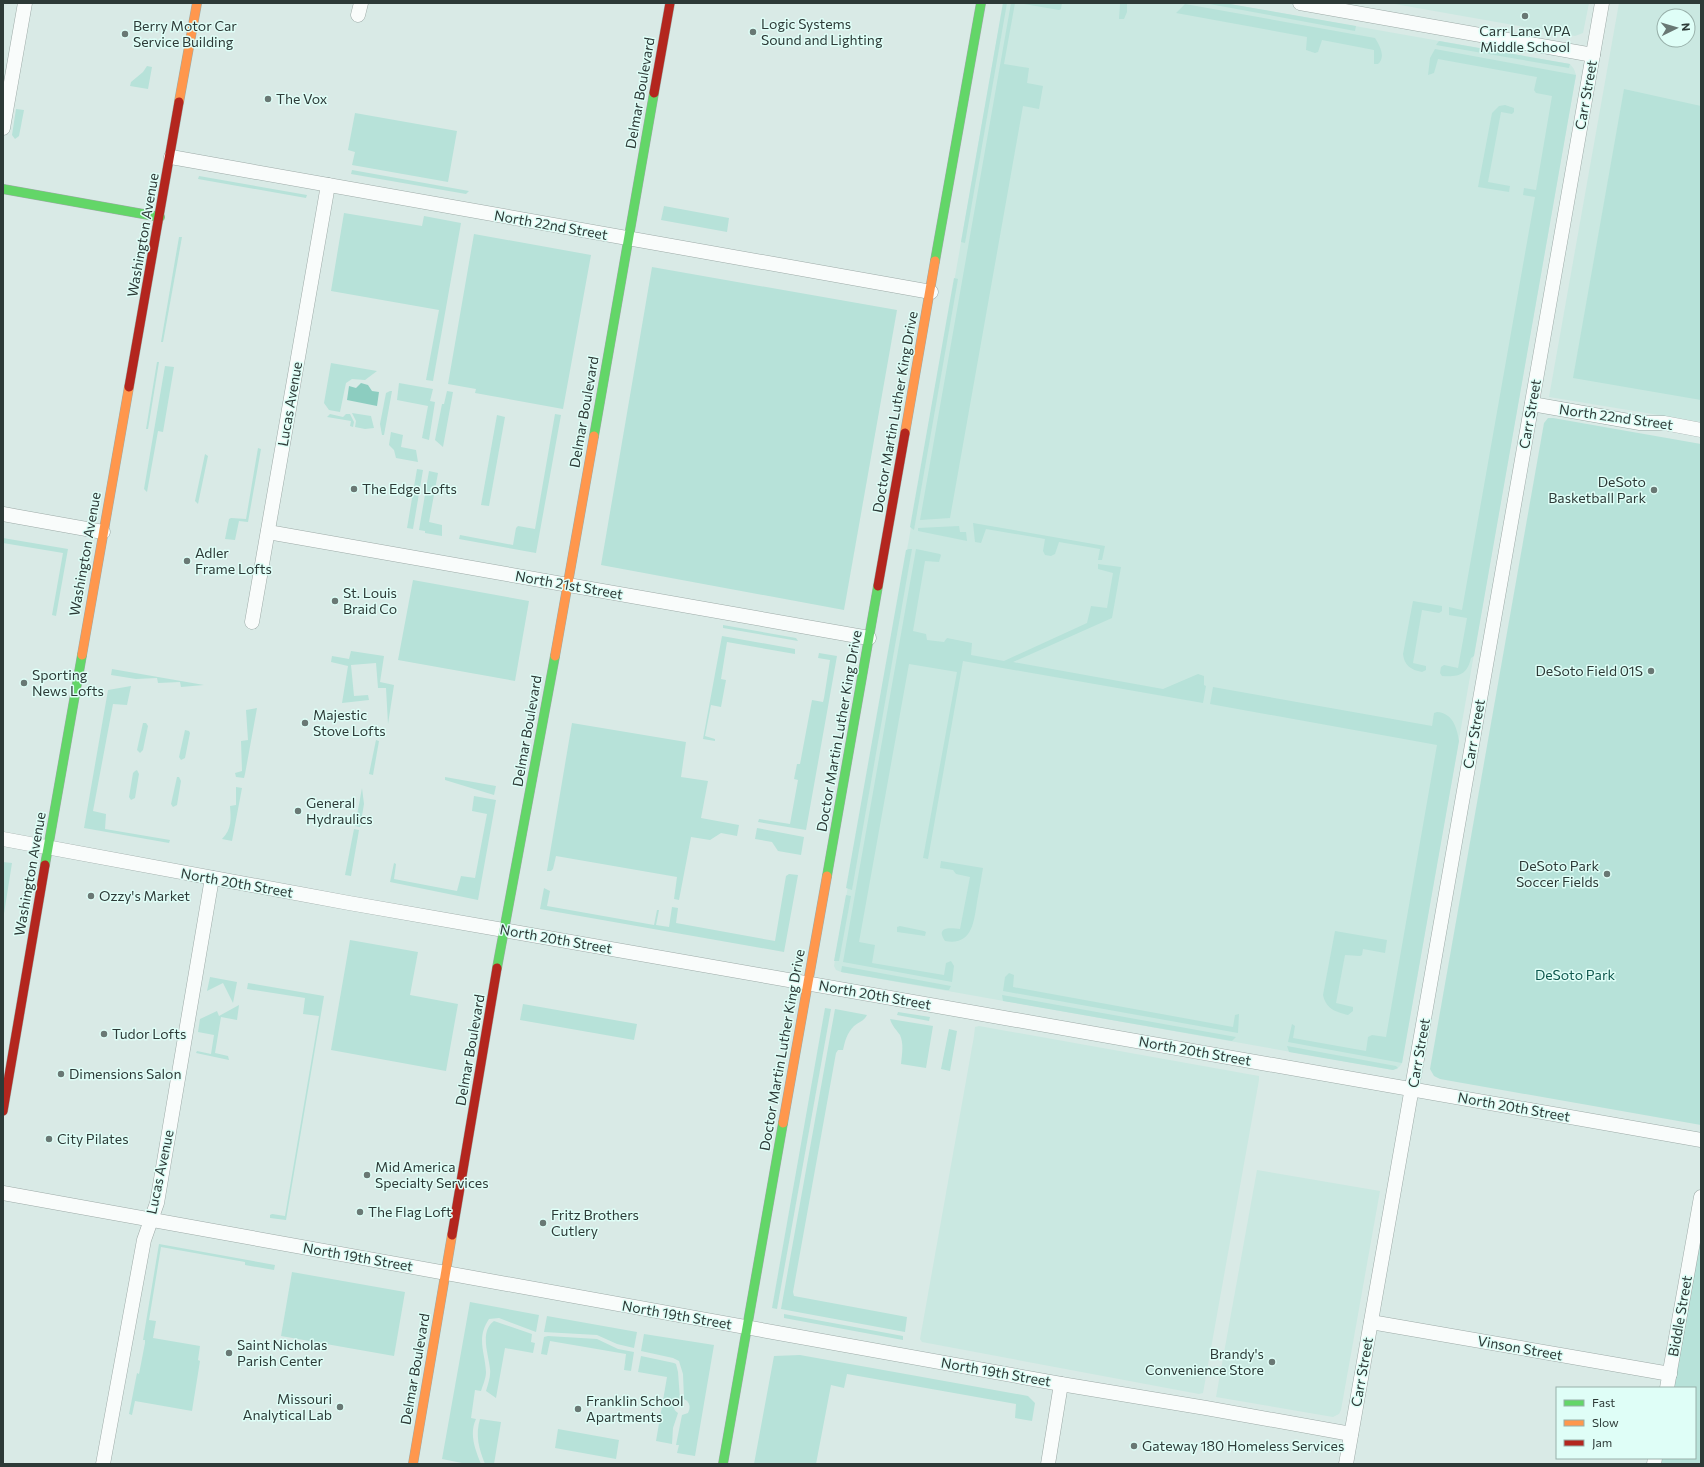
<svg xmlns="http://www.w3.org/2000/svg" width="1704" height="1467" viewBox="0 0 1704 1467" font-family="Commissioner,sans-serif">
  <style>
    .built { fill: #cae8e1; fill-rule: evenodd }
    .green { fill: #b7e2d9 }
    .water { fill: #8ccdc0 }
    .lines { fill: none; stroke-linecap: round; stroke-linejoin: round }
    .street-casing { stroke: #9daaa7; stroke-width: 15 }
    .fast-casing { stroke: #9daaa7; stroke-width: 10 }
    .slow-casing { stroke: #9daaa7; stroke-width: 10 }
    .jam-casing { stroke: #9daaa7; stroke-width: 10 }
    .street { stroke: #f9fcfb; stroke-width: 14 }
    .fast { stroke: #63d668; stroke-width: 9 }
    .slow { stroke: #ff974d; stroke-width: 9 }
    .jam { stroke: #b3261e; stroke-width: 9 }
    .poi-dot { fill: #697874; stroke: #dffef7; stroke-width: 1.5 }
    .labels { text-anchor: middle; stroke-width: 3; stroke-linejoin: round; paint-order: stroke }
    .poi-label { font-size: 14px; fill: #2d3a37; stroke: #dffef7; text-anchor: start }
    .street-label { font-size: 14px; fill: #2d3a37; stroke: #dffef7 }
    .park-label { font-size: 14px; fill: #0f584e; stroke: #dffef7 }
  </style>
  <rect width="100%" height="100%" fill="#d9eae6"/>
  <g class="built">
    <path d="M1003 3H1224L1570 64 1574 69 1576 75 1402 1063 1400 1066 1397 1069 1393 1070 841 972 836 970 834 966Z"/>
    <path d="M1389 3H1589L1583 33 1575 36Z"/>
    <path d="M1619 3H1701V422L1549 397ZM1664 16H1688V40H1664Z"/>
    <path d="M979 1026 1259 1076V1080L1203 1393 1199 1394 922 1342 920 1339 974 1036 975 1027Z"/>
    <path d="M1257 1170 1380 1191 1341 1410 1339 1414 1333 1417 1216 1397Z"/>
  </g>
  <g class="green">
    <path d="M1003 3H1007L965 243 961 242Z"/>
    <path d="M1011 3H1015L1004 64 1029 68 1027 83 1043 86 1039 109 1023 106 950 518 920 520Z"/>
    <path d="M1018 3H1062L1061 9 1059 10Z"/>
    <path d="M1116 3H1127V12L1124 19H1119L1120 4Z"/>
    <path d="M1204 3H1224L1356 26 1355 31Z"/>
    <path d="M1185 4 1375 38C1380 46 1386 57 1378 64H1374V50L1322 40 1318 52 1315 53 1306 50 1307 37 1176 13Z"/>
    <path d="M1439 41 1570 64 1569 68 1436 45Z"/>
    <path d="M1435 49 1576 75 1474 656 1471 658C1467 675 1459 677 1442 676L1440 673 1441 667 1444 665 1458 668 1467 618 1449 615V607L1462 610 1535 197 1523 195 1524 188 1536 190 1552 96 1536 93 1534 90 1537 77 1438 59 1434 73 1428 75 1430 58Z"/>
    <path d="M147 66 152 67 148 89 130 86 131 82 143 72Z"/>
    <path d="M1624 89 1701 106V400L1573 378Z"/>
    <path d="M1505 105 1514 108V112L1512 114 1501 112 1488 182 1510 186 1509 192 1478 187 1492 113 1499 106Z"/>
    <path d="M16 109 24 110 19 136 15 139 12 135Z"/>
    <path d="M355 113 457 131 448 182 352 165 355 152 348 150Z"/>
    <path d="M352 170 469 191 466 194 351 174Z"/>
    <path d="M199 176 307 195 306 198 198 179Z"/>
    <path d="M664 206 729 218 727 232 661 220Z"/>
    <path d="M344 213 422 226 424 216 461 223 433 381 426 380 439 310 331 291Z"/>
    <path d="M474 234 591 255 563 409 475 393 476 389 448 384Z"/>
    <path d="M179 237H182L163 342H161Z"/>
    <path d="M652 267 897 310 844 610 601 565Z"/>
    <path d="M954 278 958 279 914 530 910 527Z"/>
    <path d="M157 362H159L148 429H146Z"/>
    <path d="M331 363 377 371 365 380 352 379 346 383 340 412 329 410 324 403Z"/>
    <path d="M165 366 174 367 163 432 158 431 147 492 144 489Z"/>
    <path d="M399 383 433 389 430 401 435 402 429 440 422 438 428 406 397 400Z"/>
    <path d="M390 391H392L384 435H382L380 424 386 393Z"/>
    <path d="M447 391 453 392 443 447 435 440 442 404H444Z"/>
    <path d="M352 413 371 416 374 428 365 429 355 427 356 421Z"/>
    <path d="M330 414 343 417 346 414H350L354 422 353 427 350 426 351 421 327 417Z"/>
    <path d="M555 414 561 415 536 553 459 539 460 535 513 545 516 528 518 526 535 529Z"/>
    <path d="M497 415 505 417 489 506 481 505Z"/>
    <path d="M1548 418H1553L1701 444V1125L1440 1079 1434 1076 1430 1069 1544 423Z"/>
    <path d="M391 432 403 435 401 447 416 450 418 462 396 458 394 450 389 445Z"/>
    <path d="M258 448 261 449 248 522 239 521 235 540 225 539 229 519 231 518 246 519Z"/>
    <path d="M205 454 208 456 198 504 195 501Z"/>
    <path d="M417 469 423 470 413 529 407 528Z"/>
    <path d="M429 471 438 473 429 522 442 525V536L425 533V531L419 530Z"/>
    <path d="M973 523 1105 546 1102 560H1098L1100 549 1059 542 1055 554 1051 556 1045 555 1043 551 1045 539 986 529 981 543 975 542Z"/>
    <path d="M959 526 960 532H966L967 541 918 531V528Z"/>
    <path d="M3 538 68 549 56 616 52 615 63 553 3 543Z"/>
    <path d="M909 549H912L852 890 846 888 906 550Z"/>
    <path d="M916 549 940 554 941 555 939 562 925 561 913 631 926 634 927 640 944 642 947 638 972 643 971 655 1004 661 1087 623 1091 606 1107 608 1113 573 1098 569V564L1121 567 1112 618 1013 662 1163 689 1198 674 1204 676V685L1206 686 1203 703 963 661 928 859 923 858 957 672 909 664 859 942 875 945 872 963 944 975 946 963 951 961 954 966 952 982 843 962Z"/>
    <path d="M413 580 529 601 515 681 398 660Z"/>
    <path d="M1413 601 1442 606V611L1439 613 1422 610 1413 663 1426 666V670L1422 672C1411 670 1404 665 1403 654Z"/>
    <path d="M723 625 796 638 798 641 723 628Z"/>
    <path d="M722 636 795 649V654L727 642 721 679 726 680 721 707 711 705 705 736 715 739V741L703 739Z"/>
    <path d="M351 651 384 656 380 682 394 685 388 724 386 688H378L376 663 351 665 354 696 368 695 369 700 342 703 348 666 331 662 332 656 349 659Z"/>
    <path d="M819 653 837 656 806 830 758 822 759 819 790 824 798 780 794 779 797 764H800L812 700 823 702 824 698 830 660 818 658Z"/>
    <path d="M112 669 204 685 181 687 180 682 158 683 157 678 136 679 111 675Z"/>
    <path d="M131 686 127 705 113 704 93 811 106 814 105 829 170 840 169 843 84 828 108 690Z"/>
    <path d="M1213 687 1432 726 1434 713 1437 712C1453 713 1457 728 1459 741L1402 1063 1288 1042 1292 1024 1295 1026 1293 1038 1366 1051 1368 1037 1372 1035 1386 1037 1437 745 1210 704Z"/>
    <path d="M257 708 245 774 244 778 236 777 235 773 242 771 241 741 248 740 246 710Z"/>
    <path d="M143 723H146L148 726 143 750 140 753 137 750Z"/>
    <path d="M572 723 686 742 681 777 708 781 701 818 739 825 737 836 721 833 710 840 691 837 679 900 674 899 677 877 556 856 553 869 551 871H547Z"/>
    <path d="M185 730 189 731 190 733 185 758 181 760 179 757Z"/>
    <path d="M376 740 379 741 373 775 369 774Z"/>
    <path d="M137 770 139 774 135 798 131 800 129 797 133 773 135 771Z"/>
    <path d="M177 777H179L181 781 177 805 173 807 171 804Z"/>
    <path d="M445 777 496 786 494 795 445 780Z"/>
    <path d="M236 787 242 788 232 841 222 839C232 829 231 819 230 806L236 805Z"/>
    <path d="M362 788 364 804 360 827 355 826Z"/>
    <path d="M474 796 496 800 478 900 390 882 394 863 396 864 394 879 457 891 461 876 475 878 487 814 472 811Z"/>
    <path d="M757 828 804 837 801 855 778 851 772 842 755 839Z"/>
    <path d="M354 829 359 830 351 876 345 875Z"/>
    <path d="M941 861 983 868C981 880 979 891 977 902 974 922 972 946 945 941 935 926 951 928 960 929L970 877 956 874 953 870 940 868Z"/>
    <path d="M3 862 12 863 3 920Z"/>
    <path d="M789 874 798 875 784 952 540 909 544 888 550 891 547 906 654 925 657 910H659L656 925 669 927 672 907 678 908 676 923 775 941 786 876Z"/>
    <path d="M846 895 851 896 839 961H834Z"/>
    <path d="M900 926 924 931 926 932 925 936 897 932V927Z"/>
    <path d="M1335 931 1387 940 1385 953 1363 949 1362 955 1360 956 1345 955 1336 1003 1353 1007V1011L1348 1015C1336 1012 1326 1009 1323 995Z"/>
    <path d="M350 940 418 952 410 995 458 1004 446 1071 331 1050Z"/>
    <path d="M842 966 951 986 949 990H946L841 972Z"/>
    <path d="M1009 973 1014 975 1013 987 1233 1027 1235 1015 1239 1014 1238 1033 1003 991 1005 977Z"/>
    <path d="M210 977 237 982 233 1003 223 983 207 991Z"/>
    <path d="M248 983 324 996 286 1220 270 1218V1215L272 1214 285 1216 319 1016 303 1014 305 998 247 989Z"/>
    <path d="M1002 995 1236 1037 1232 1041 1003 1001Z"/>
    <path d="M523 1004 637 1024 634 1040 520 1020Z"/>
    <path d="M239 1005 237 1020 221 1017 215 1053 228 1056 229 1060 196 1053 197 1051 211 1054 214 1035 198 1032 200 1019 217 1011 219 1016Z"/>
    <path d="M825 1008 831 1009 777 1309 772 1308Z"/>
    <path d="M835 1009 867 1015C864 1021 859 1022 854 1026 847 1033 845 1041 843 1050H838L836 1053 793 1292 794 1296 907 1317 905 1332 781 1309Z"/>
    <path d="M898 1012 930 1017 929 1021 897 1015Z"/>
    <path d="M890 1019 933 1026 926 1068 901 1064C902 1054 904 1044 900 1035 896 1029 892 1026 890 1019Z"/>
    <path d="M949 1029 957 1031 950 1071 941 1069Z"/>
    <path d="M1287 1046 1396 1066 1398 1068 1393 1070 1289 1052Z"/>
    <path d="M1701 1237V1464H1661L1662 1458H1695V1388H1674Z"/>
    <path d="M159 1244 275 1265 274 1270 245 1265V1262L161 1247 149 1320 156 1321 153 1338 200 1346 198 1360 200 1361 192 1411 135 1401 132 1415 129 1414 137 1373 139 1374 145 1343V1340H143Z"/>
    <path d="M292 1272 405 1292 394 1356 281 1336Z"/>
    <path d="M470 1302 539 1315 536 1332 499 1318 489 1319C476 1338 485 1352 486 1372 486 1378 483 1385 481 1391L475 1390 471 1418 476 1419C469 1434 475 1449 481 1464H467L442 1459Z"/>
    <path d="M784 1314 903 1336V1340L784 1318Z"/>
    <path d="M547 1316 637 1332 634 1348 617 1344 597 1335 544 1332Z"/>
    <path d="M494 1321 532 1334 531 1342 535 1343 533 1353 505 1348 496 1398 486 1391C488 1384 491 1376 490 1369 489 1355 479 1332 494 1321Z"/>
    <path d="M644 1334 714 1345 695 1456 677 1453 679 1445H676L682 1415 688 1413C691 1407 690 1402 684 1399L683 1374 679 1361 673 1358 641 1351Z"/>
    <path d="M548 1336 597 1339 618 1349 634 1352 631 1371 624 1370 626 1354 550 1341 547 1355 541 1354 544 1337Z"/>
    <path d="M800 1355 1028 1396 1035 1403 1032 1421 1015 1418 1016 1404 847 1374 844 1388 831 1385 816 1464H754L774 1356Z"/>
    <path d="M641 1356 674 1363 676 1364 678 1372 680 1399 675 1401C673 1406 673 1410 678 1413L673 1428 672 1444 656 1441 667 1377 638 1372Z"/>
    <path d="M480 1419 501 1422 494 1464H485C479 1449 475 1435 480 1419Z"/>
    <path d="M558 1429 619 1440 616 1459 555 1448Z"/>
  </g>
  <path class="water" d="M361 383 368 385 372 391 379 392 377 406 347 400 349 386 356 388Z"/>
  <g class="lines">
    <defs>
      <g id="street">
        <path d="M1300 3 1593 55"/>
        <path d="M358 15 361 3"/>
        <path d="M3 128 25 3"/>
        <path d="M171 157 931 292"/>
        <path d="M1532 404 1640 423H1664L1701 430"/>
        <path d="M3 514 103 532"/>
        <path d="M268 532 869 638"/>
        <path d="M252 622 328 185"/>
        <path d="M3 839 349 903 1701 1140"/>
        <path d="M3 1193 1061 1384 1206 1408 1351 1434"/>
        <path d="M1371 1322 1670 1374"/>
        <path d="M1667 1388 1701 1197"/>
        <path d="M103 1464 144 1240 157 1203 212 878"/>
        <path d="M1048 1464 1061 1384"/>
        <path d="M1346 1464 1602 3"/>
        <path d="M1654 1464 1655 1458"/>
      </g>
      <g id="fast">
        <path d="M3 189 160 217"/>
        <path d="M935 261 981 3"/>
        <path d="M594 436 654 93"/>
        <path d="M45 865 82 655"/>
        <path d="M827 876 878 586"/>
        <path d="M497 968 555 656"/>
        <path d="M723 1464 783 1123"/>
      </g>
      <g id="slow">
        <path d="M179 102 197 3"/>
        <path d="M905 433 935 261"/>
        <path d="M82 655 129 387"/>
        <path d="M555 656 594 436"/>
        <path d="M783 1123 827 876"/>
        <path d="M413 1464 452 1235"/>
      </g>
      <g id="jam">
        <path d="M654 93 670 3"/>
        <path d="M129 387 179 102"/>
        <path d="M878 586 905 433"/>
        <path d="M3 1111 45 865"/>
        <path d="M452 1235 497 968"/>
      </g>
    </defs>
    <use href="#street" class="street-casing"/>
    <use href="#fast" class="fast-casing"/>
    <use href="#slow" class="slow-casing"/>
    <use href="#jam" class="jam-casing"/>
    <use href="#street" class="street"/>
    <use href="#fast" class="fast"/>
    <use href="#slow" class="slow"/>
    <use href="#jam" class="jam"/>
  </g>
  <g class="poi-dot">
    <circle cx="1525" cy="16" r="4"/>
    <circle cx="753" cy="32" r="4"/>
    <circle cx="125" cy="34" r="4"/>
    <circle cx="268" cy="99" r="4"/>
    <circle cx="354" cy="489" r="4"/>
    <circle cx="1654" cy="490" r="4"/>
    <circle cx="187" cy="561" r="4"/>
    <circle cx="335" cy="601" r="4"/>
    <circle cx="1651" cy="671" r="4"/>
    <circle cx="24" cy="683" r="4"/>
    <circle cx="305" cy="723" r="4"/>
    <circle cx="298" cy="811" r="4"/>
    <circle cx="1607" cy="874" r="4"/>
    <circle cx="91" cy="896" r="4"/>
    <circle cx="104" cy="1034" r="4"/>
    <circle cx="61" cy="1074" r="4"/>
    <circle cx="49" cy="1139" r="4"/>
    <circle cx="367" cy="1175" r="4"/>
    <circle cx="360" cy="1212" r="4"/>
    <circle cx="543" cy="1223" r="4"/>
    <circle cx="229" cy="1353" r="4"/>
    <circle cx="1272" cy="1362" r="4"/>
    <circle cx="340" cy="1407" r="4"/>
    <circle cx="578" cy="1409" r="4"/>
    <circle cx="1134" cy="1446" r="4"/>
  </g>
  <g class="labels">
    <g class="poi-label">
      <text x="761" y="29">Logic Systems<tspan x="761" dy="16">Sound and Lighting</tspan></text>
      <text x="133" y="31">Berry Motor Car<tspan x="133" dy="16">Service Building</tspan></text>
      <text x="1525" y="36" text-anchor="middle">Carr Lane VPA<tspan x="1525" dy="16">Middle School</tspan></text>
      <text x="276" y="104">The Vox</text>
      <text x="1646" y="487" text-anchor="end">DeSoto<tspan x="1646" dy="16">Basketball Park</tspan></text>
      <text x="362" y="494">The Edge Lofts</text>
      <text x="195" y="558">Adler<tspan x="195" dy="16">Frame Lofts</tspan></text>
      <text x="343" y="598">St. Louis<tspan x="343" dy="16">Braid Co</tspan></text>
      <text x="1643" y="676" text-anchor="end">DeSoto Field 01S</text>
      <text x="32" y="680">Sporting<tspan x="32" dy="16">News Lofts</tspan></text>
      <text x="313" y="720">Majestic<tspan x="313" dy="16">Stove Lofts</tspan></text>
      <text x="306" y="808">General<tspan x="306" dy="16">Hydraulics</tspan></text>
      <text x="1599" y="871" text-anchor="end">DeSoto Park<tspan x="1599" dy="16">Soccer Fields</tspan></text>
      <text x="99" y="901">Ozzy's Market</text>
      <text x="112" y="1039">Tudor Lofts</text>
      <text x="69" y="1079">Dimensions Salon</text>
      <text x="57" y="1144">City Pilates</text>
      <text x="375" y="1172">Mid America<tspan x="375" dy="16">Specialty Services</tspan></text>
      <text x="368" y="1217">The Flag Loft</text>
      <text x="551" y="1220">Fritz Brothers<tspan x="551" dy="16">Cutlery</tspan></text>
      <text x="237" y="1350">Saint Nicholas<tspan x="237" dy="16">Parish Center</tspan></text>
      <text x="1264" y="1359" text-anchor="end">Brandy's<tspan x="1264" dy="16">Convenience Store</tspan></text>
      <text x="332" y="1404" text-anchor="end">Missouri<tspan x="332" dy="16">Analytical Lab</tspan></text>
      <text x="586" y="1406">Franklin School<tspan x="586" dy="16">Apartments</tspan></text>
      <text x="1142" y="1451">Gateway 180 Homeless Services</text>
    </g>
    <g class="street-label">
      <text transform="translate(640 93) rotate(-80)" y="5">Delmar Boulevard</text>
      <text transform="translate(1586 95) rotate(-80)" y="5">Carr Street</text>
      <text transform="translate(551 225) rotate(10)" y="5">North 22nd Street</text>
      <text transform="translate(143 235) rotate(-80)" y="5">Washington Avenue</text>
      <text transform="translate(290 404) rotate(-80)" y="5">Lucas Avenue</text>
      <text transform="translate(584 412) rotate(-80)" y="5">Delmar Boulevard</text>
      <text transform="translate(895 412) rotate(-80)" y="5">Doctor Martin Luther King Drive</text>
      <text transform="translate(1530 414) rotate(-80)" y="5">Carr Street</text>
      <text transform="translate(1616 417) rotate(8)" y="5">North 22nd Street</text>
      <text transform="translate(85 554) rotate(-80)" y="5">Washington Avenue</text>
      <text transform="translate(569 585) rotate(10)" y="5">North 21st Street</text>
      <text transform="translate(527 731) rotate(-80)" y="5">Delmar Boulevard</text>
      <text transform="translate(839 731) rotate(-80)" y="5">Doctor Martin Luther King Drive</text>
      <text transform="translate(1474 734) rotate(-80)" y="5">Carr Street</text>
      <text transform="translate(30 874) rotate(-80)" y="5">Washington Avenue</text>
      <text transform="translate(237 883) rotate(10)" y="5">North 20th Street</text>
      <text transform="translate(556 939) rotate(10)" y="5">North 20th Street</text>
      <text transform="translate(875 995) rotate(10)" y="5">North 20th Street</text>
      <text transform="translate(470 1050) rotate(-80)" y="5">Delmar Boulevard</text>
      <text transform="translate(782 1050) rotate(-80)" y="5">Doctor Martin Luther King Drive</text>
      <text transform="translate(1195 1051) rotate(10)" y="5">North 20th Street</text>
      <text transform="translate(1419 1053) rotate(-80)" y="5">Carr Street</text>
      <text transform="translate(1514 1107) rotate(10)" y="5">North 20th Street</text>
      <text transform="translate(160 1172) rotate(-78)" y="5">Lucas Avenue</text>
      <text transform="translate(358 1257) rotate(10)" y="5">North 19th Street</text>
      <text transform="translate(677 1315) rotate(10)" y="5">North 19th Street</text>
      <text transform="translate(1680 1316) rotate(-80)" y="5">Biddle Street</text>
      <text transform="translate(1520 1348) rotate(10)" y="5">Vinson Street</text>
      <text transform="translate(415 1369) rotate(-80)" y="5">Delmar Boulevard</text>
      <text transform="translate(996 1372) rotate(10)" y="5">North 19th Street</text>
      <text transform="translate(1362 1372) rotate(-80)" y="5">Carr Street</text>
    </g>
    <g class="park-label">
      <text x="1575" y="980">DeSoto Park</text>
    </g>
  </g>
  <rect width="1704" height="1467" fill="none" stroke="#2d3a37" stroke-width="8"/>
  <rect x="1556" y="1387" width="140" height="72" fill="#dffef7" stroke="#98b0aa"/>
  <rect x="1564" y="1400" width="20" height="6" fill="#63d668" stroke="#98b0aa"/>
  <text x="1592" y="1407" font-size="12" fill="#2d3a37">Fast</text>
  <rect x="1564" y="1420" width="20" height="6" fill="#ff974d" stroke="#98b0aa"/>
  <text x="1592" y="1427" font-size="12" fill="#2d3a37">Slow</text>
  <rect x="1564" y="1440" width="20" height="6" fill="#b3261e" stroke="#98b0aa"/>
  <text x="1592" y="1447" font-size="12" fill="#2d3a37">Jam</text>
  <g transform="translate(1676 28) rotate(85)"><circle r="19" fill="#dffef7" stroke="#98b0aa"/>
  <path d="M0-3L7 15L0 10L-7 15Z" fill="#697874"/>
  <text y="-6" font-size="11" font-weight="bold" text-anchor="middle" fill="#2d3a37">N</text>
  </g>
</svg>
